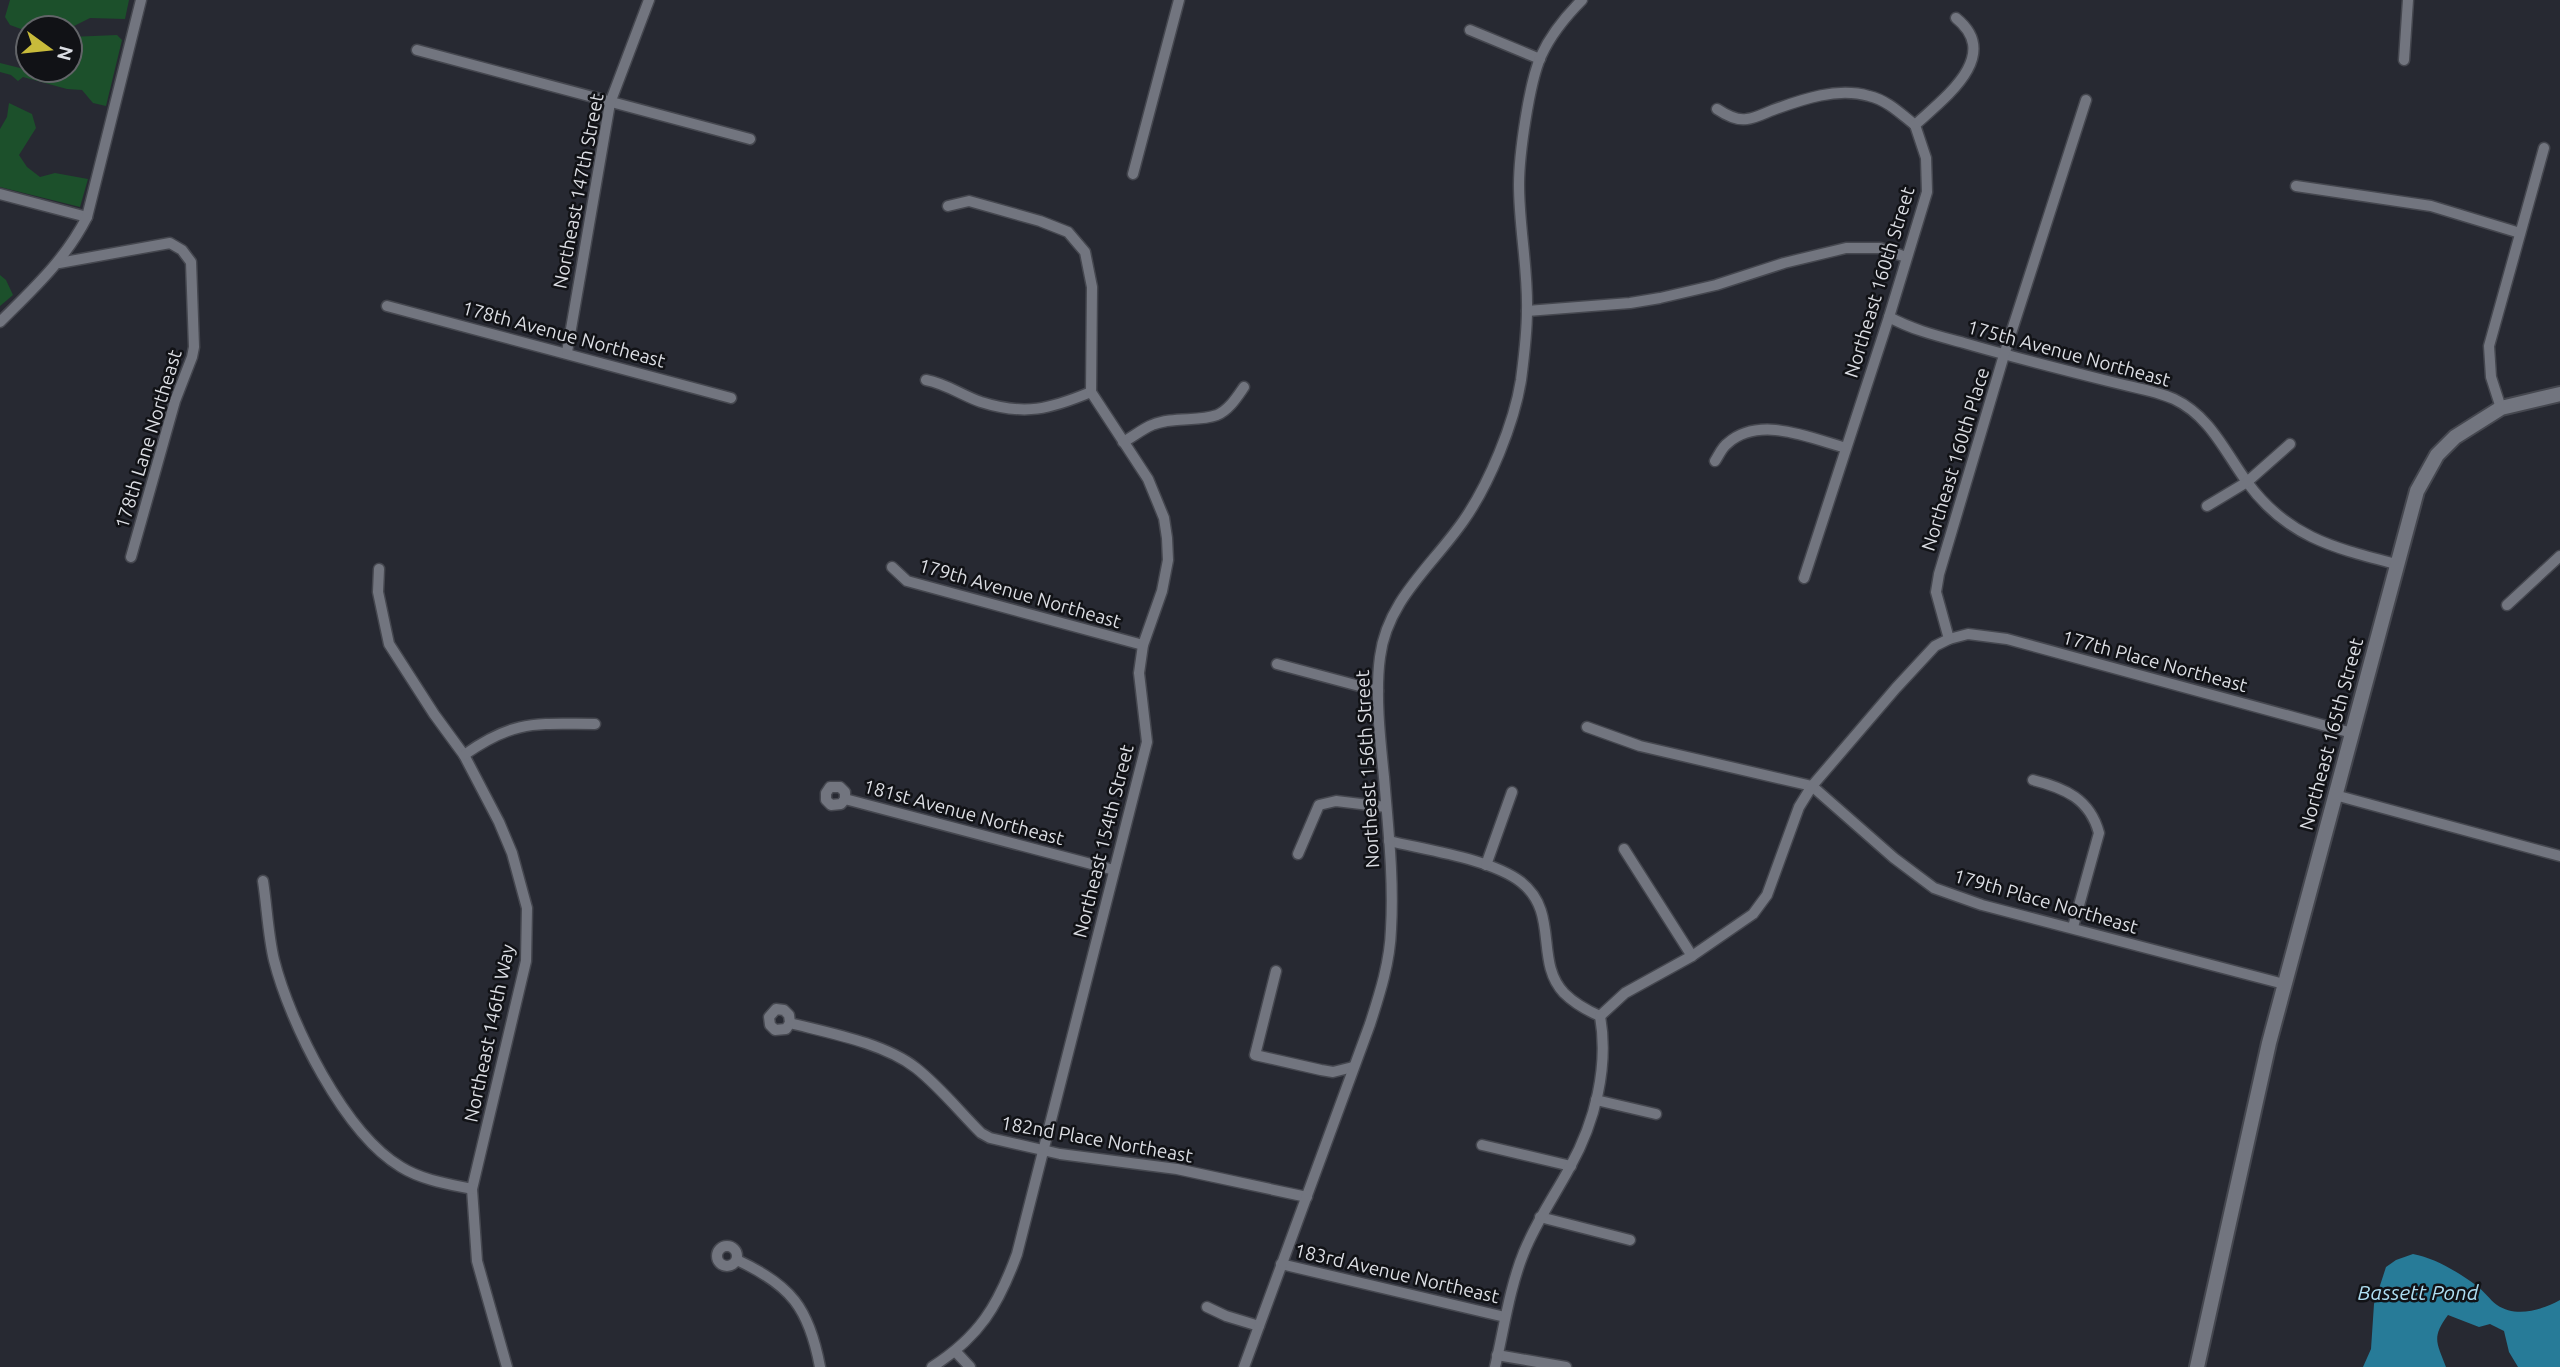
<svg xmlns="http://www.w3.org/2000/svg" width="2560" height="1367" viewBox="0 0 2560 1367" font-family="Ubuntu,sans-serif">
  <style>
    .green { fill: #1c502b }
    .water { fill: #277b98 }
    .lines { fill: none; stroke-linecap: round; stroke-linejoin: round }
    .street-casing { stroke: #45474f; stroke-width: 13 }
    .secondary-casing { stroke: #45474f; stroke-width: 18 }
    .street { stroke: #72757f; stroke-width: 10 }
    .secondary { stroke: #72757f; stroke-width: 14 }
    .labels { text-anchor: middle; stroke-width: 5; stroke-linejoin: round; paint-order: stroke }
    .street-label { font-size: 19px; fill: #dcdee4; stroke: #111216 }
    .water-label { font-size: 21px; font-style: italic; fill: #aedef2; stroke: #111216 }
  </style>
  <rect width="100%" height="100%" fill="#272932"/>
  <g class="green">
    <path d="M10 0H129L125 19 90 18 72 27 21 29 10 25 5 17Z"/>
    <path d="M117 35 122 40 106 106 93 103 82 90 67 89 23 77 18 81 11 75 0 72V63L28 70H70V37Z"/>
    <path d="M9 103 32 114 36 128 19 155 27 167 40 177 55 173 88 179 80 207 0 187V129L7 117Z"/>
    <path d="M0 275 6 280 13 295 0 306Z"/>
  </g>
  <path class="water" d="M2413 1254C2435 1258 2458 1272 2477 1286 2484 1291 2490 1300 2497 1305 2516 1318 2542 1310 2560 1300V1367H2518L2509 1352 2504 1331 2490 1324 2479 1327 2448 1315C2431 1338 2437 1343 2446 1367H2363L2371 1349 2374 1304 2386 1267 2396 1260Z"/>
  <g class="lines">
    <defs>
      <g id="street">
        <path d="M1470 30 1540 59"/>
        <path d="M417 50 750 139"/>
        <path d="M2404 60 2408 0"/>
        <path d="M1717 109C1726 115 1737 121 1747 119 1756 118 1765 113 1773 110 1803 99 1837 87 1869 96 1887 100 1901 114 1915 125"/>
        <path d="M1133 174 1179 0"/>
        <path d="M2296 186 2431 206 2520 233"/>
        <path d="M0 194 87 217"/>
        <path d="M59 263 170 243 182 250 191 262 194 347 192 357 175 401 131 557"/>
        <path d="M387 306 731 398"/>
        <path d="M1527 311 1630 303 1660 298 1716 285 1784 263 1846 248H1880L1906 257"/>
        <path d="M1889 317C1913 330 1938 336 1964 343 2012 357 2060 369 2108 381 2130 387 2154 390 2174 399 2210 416 2225 452 2247 482 2287 537 2334 548 2396 564"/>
        <path d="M0 322C34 288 65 260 87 217L141 0"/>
        <path d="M567 352 610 103 649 0"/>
        <path d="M926 380C947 384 961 395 981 402 1025 416 1050 409 1091 392"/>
        <path d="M2501 408 2491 377 2489 346 2544 148"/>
        <path d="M1123 442C1133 437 1142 429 1152 425 1173 416 1199 422 1217 415 1229 410 1237 397 1244 387"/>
        <path d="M1715 461C1719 455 1722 447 1728 443 1760 415 1810 438 1846 448"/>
        <path d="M2207 506 2247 482 2290 444"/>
        <path d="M892 567 907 581 1143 645"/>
        <path d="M379 569 378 592 389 644 434 714 464 755 499 822 512 853 527 908 526 961 472 1189 477 1261 507 1367"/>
        <path d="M1804 578 1889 317 1927 192 1926 158 1915 125C1943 99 2003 56 1956 18"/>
        <path d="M2507 605 2560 556"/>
        <path d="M1949 639 1968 634 2007 639 2352 733"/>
        <path d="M1277 664 1378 691"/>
        <path d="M1587 727 1640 746 1812 786 1894 858 1934 888 1982 905 2284 984"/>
        <path d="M464 755C515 719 536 724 595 724"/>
        <path d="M2033 780C2065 788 2090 799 2099 833L2073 927"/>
        <path d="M2335 795 2560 856"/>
        <path d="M845 799V792L840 787H830L826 793V800L831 805 841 804 845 799 1114 870"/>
        <path d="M1389 841C1426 850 1491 859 1521 882 1560 913 1534 961 1564 993 1575 1004 1586 1010 1600 1016"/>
        <path d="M1624 849 1692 956"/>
        <path d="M1298 854 1319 805 1336 801 1386 807"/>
        <path d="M1486 865 1512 792"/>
        <path d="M263 881C267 907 268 935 274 960 290 1023 344 1133 401 1167 422 1180 448 1184 472 1189"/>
        <path d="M1276 971 1255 1055 1321 1070 1333 1072 1353 1067"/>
        <path d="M1600 1016 1625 993 1692 956 1753 914 1767 895 1799 807 1812 786 1896 688 1935 646 1949 639 1936 592 1939 574 2004 355 2086 100"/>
        <path d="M790 1023 789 1015 784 1010 776 1009 769 1017 770 1025 775 1030 786 1029 790 1023C829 1033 884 1043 916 1068 939 1086 960 1112 981 1133L990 1138 1060 1154 1177 1169 1307 1197"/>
        <path d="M1596 1100 1656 1114"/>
        <path d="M1482 1145 1571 1166"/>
        <path d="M1540 1217 1630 1240"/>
        <circle cx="727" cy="1256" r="10"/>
        <path d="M737 1260C791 1285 809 1308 820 1367"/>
        <path d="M1281 1264 1505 1317"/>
        <path d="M1207 1307 1226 1316 1259 1326"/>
        <path d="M956 1352 970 1367"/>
        <path d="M1497 1355 1566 1367"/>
        <path d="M932 1367C979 1337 998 1306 1017 1254L1147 742 1139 673 1143 645 1162 591 1168 560 1167 538 1164 518 1148 479 1091 392 1092 287 1085 252 1068 232 1040 221 969 201 948 206"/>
        <path d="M1244 1367 1370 1024C1380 993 1390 962 1391 929 1394 879 1388 827 1384 777 1380 739 1375 694 1380 657 1387 600 1433 565 1464 520 1489 484 1514 424 1521 380 1524 357 1527 333 1527 310 1528 268 1519 227 1519 185 1519 155 1529 83 1541 56 1551 34 1565 17 1582 0"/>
        <path d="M1495 1367C1504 1329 1509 1289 1524 1252 1536 1222 1555 1195 1570 1167 1595 1122 1609 1067 1600 1016"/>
      </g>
      <path id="secondary" d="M2197 1367 2269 1043 2417 491 2437 455 2455 437 2501 408 2560 394"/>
    </defs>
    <use href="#street" class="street-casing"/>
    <use href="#secondary" class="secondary-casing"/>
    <use href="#street" class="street"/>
    <use href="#secondary" class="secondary"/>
  </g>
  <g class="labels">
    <g class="street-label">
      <text transform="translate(578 191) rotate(-79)" y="7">Northeast 147th Street</text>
      <text transform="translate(1879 282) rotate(-73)" y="7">Northeast 160th Street</text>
      <text transform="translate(564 334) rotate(15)" y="7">178th Avenue Northeast</text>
      <text transform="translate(2069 353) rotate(15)" y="7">175th Avenue Northeast</text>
      <text transform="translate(148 439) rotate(-73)" y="7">178th Lane Northeast</text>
      <text transform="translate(1955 459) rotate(-73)" y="7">Northeast 160th Place</text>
      <text transform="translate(1020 593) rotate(16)" y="7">179th Avenue Northeast</text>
      <text transform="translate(2155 661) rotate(15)" y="7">177th Place Northeast</text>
      <text transform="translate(2331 734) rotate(-75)" y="7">Northeast 165th Street</text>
      <text transform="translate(1367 769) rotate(-93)" y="7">Northeast 156th Street</text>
      <text transform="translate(964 812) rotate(15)" y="7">181st Avenue Northeast</text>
      <text transform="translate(1103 841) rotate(-76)" y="7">Northeast 154th Street</text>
      <text transform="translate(2046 901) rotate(16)" y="7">179th Place Northeast</text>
      <text transform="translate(489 1033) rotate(-78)" y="7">Northeast 146th Way</text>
      <text transform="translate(1097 1139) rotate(10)" y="7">182nd Place Northeast</text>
      <text transform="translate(1397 1273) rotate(13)" y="7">183rd Avenue Northeast</text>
    </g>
    <g class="water-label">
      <text x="2418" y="1300">Bassett Pond</text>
    </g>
  </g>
  <g transform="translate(49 49) rotate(105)"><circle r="33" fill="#111216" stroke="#626468" stroke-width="2"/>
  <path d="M0-5L12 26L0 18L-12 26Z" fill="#c8bb3b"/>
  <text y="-10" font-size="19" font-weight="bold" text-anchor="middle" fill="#dcdee4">N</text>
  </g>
</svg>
